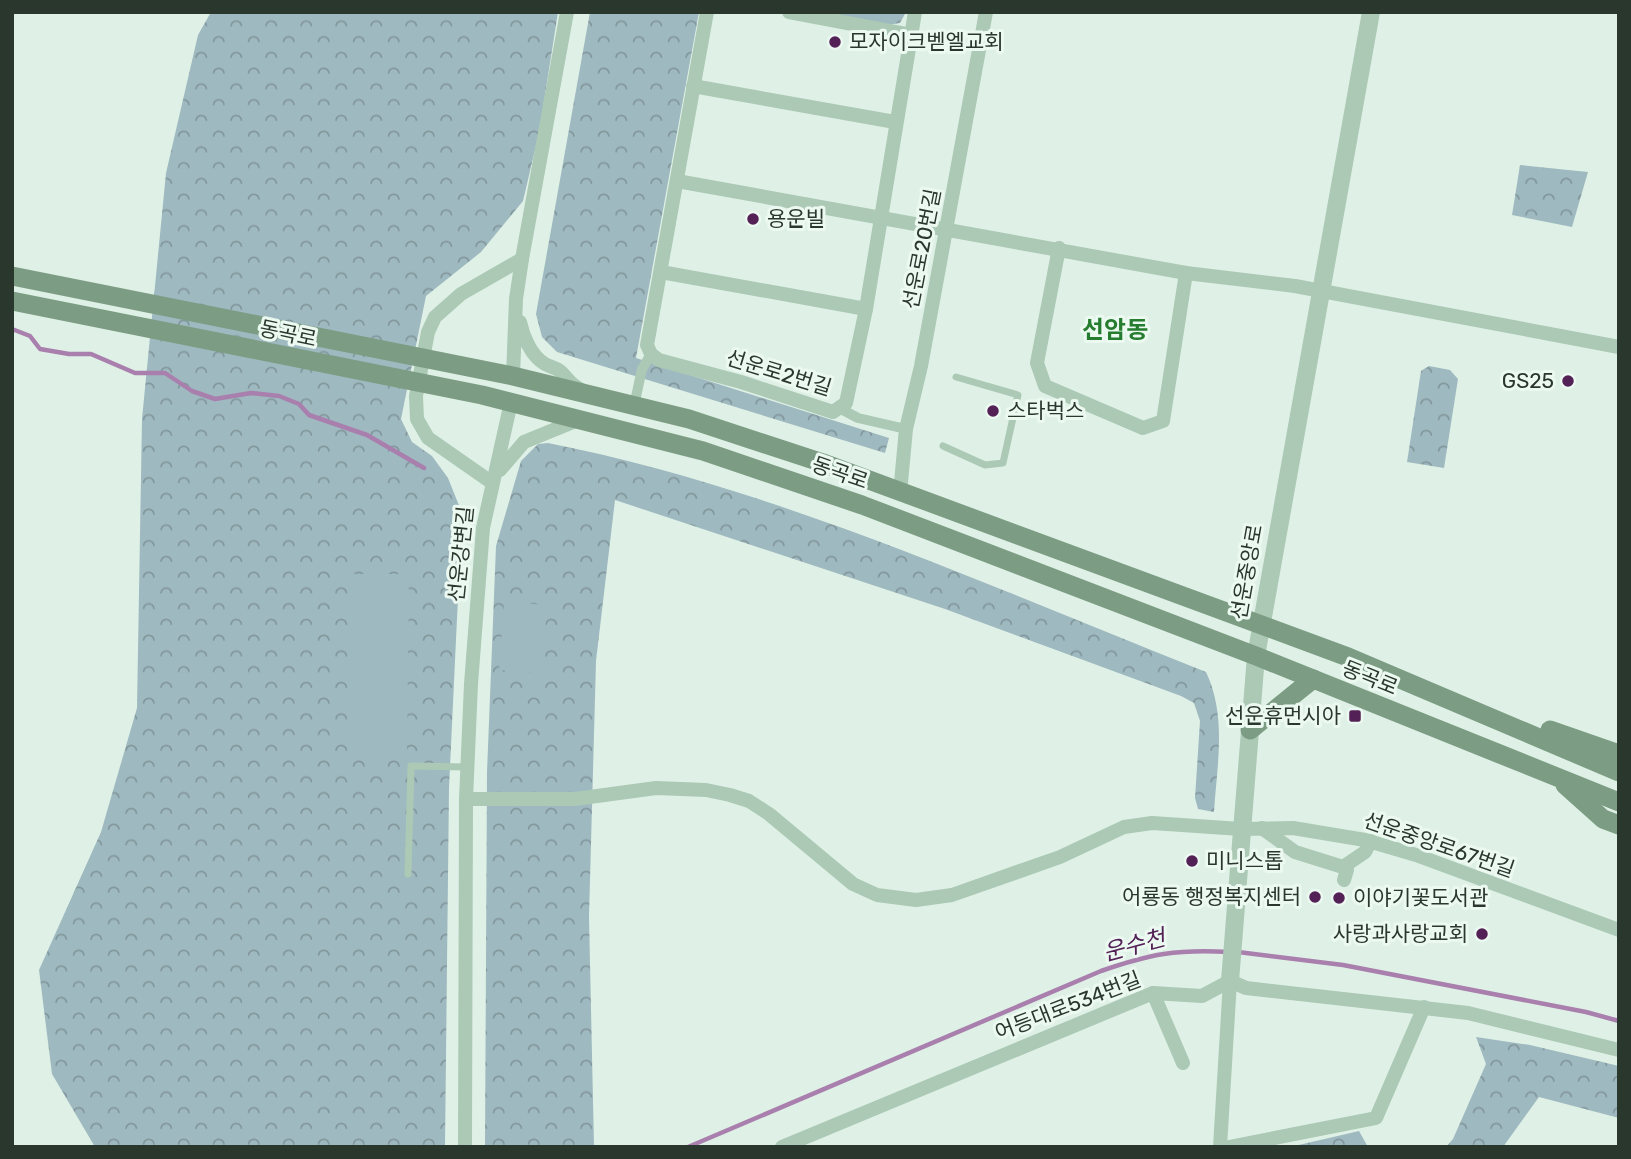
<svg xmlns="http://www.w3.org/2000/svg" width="1631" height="1159" viewBox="0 0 1631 1159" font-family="Rubik,'Noto Sans KR',sans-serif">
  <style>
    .park { fill: url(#park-crowns) }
    .garden { fill: #9fb9c0 }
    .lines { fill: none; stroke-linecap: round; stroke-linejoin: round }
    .stream { stroke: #a97fad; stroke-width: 4.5 }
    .service { stroke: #abc9b5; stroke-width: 7 }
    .pedestrian { stroke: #abc9b5; stroke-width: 10 }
    .minor { stroke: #abc9b5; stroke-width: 14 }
    .tertiary { stroke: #abc9b5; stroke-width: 18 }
    .secondary { stroke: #7c9d84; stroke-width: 19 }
    .poi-dot { fill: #532156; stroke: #ebf9f1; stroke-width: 2.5 }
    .labels { text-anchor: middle; stroke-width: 6; stroke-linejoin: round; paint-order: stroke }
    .poi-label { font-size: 21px; fill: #2a372c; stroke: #ebf9f1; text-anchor: start }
    .street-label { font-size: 21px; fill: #2a372c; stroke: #ebf9f1 }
    .water-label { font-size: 23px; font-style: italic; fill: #532156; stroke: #ebf9f1 }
    .quarter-label { font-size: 24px; font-weight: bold; fill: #267c2f; stroke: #ebf9f1 }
  </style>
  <defs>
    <pattern id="park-crowns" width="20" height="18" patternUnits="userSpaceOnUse" patternTransform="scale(1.75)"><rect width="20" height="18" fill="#9fb9c0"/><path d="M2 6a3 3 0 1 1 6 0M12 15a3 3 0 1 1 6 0" fill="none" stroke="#82979c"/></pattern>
  </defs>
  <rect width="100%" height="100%" fill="#dff1e6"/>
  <g class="park">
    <path d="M211 12H558L539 133 523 201 481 252 426 296 401 419 412 442 432 456 448 478 462 513 449 788 445 1147H95L52 1074 39 970 101 832 137 708 142 419 166 173 198 35Z"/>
    <path d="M590 12H699L636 358 889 438 885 453 557 352 542 337 536 314Z"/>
    <path d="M820 12H906L900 23 887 25Z"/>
    <path d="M1520 165 1588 172 1572 227 1512 215Z"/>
    <path d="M1429 366 1450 370 1458 379 1444 468 1407 462 1421 371Z"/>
    <path d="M548 443C776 488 990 587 1206 672 1227 716 1217 765 1214 812L1198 809 1195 798 1200 721 1194 703 1181 696 945 609 615 500 596 661 589 917 594 1146 485 1147 487 772 496 546 521 461 538 444Z"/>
    <path d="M1476 1037 1530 1045 1619 1066V1118L1539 1097 1503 1147H1446L1453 1139 1486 1064Z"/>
    <path d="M1359 1131 1368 1147H1290Z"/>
  </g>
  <g class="garden">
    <path d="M349 574H409L407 754H347Z"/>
    <path d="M504 602 547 605 542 673 499 670Z"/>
  </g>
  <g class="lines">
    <g class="stream">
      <path d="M12 329 30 336 40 349 69 354H91L135 373H165L192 391 215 399 251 393 279 396 299 404 309 415 367 435 424 468"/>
      <path d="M1238 952 1343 965 1586 1012 1619 1021"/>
      <path d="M688 1147 1101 971C1150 954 1177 949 1229 952"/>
    </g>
    <g class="service">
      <path d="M943 446 985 465 1003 463 1018 395 956 377"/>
      <path d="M408 874 411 766 467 767"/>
    </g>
    <g class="pedestrian">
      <path d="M634 406 642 369 651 354"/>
      <path d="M841 409 858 418 906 429"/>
    </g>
    <g class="minor">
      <path d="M707 12 647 345 651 354 659 360 741 382 833 412 846 403 866 309 915 12"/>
      <path d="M789 12 911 35"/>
      <path d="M693 86 895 122"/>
      <path d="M677 181 1186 273 1295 286 1619 347"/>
      <path d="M1059 248 1037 363 1045 386 1143 428 1163 421 1186 273"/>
      <path d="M661 272 866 309"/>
      <path d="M520 322C523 336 531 356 545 364 550 367 555 367 560 371 568 378 569 384 580 389"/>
      <path d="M513 376 516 299 522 259 567 12"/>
      <path d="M500 470 524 442 578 420"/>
      <path d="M491 482 428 438 417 419 416 396 428 332 435 317 461 294 522 259"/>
      <path d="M900 493 906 429 921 366 986 12"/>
      <path d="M466 799H575L656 788 706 790 730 795 749 801 769 814 853 884 877 895 916 900 952 895 1060 857 1124 827 1152 823 1241 829 1293 828 1365 840 1416 855 1619 930"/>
      <path d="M1262 828 1295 852 1343 867 1347 870 1344 880"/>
      <path d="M1343 867 1365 852 1371 841"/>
      <path d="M1230 981 1246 988 1468 1013 1619 1050"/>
      <path d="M1153 993 1183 1063"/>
      <path d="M465 1147 466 799 471 684 483 528 511 402"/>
      <path d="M782 1147 1153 993 1202 996 1230 981"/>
      <path d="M1220 1147 1230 981"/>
      <path d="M1229 1147 1376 1118 1424 1007"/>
    </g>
    <path class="tertiary" d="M1230 981 1256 656 1371 12"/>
    <g class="secondary">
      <path d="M12 276 513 376 689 419 823 463 1348 657 1619 772"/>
      <path d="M12 301 482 395 703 451 862 505 1256 656 1619 802"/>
      <path d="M1250 730 1313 679"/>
      <path d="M1550 730 1619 754"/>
      <path d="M1565 785 1603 819 1619 825"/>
    </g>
  </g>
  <g class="poi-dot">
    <circle cx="835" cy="42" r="7"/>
    <circle cx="753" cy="219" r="7"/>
    <circle cx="1568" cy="381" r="7"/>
    <circle cx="993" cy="411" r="7"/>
    <rect x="1348" y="709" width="14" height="14" rx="3.5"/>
    <circle cx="1192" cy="861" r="7"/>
    <circle cx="1315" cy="897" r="7"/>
    <circle cx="1339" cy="898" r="7"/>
    <circle cx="1482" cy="934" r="7"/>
  </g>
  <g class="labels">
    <g class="poi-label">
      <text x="849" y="49">모자이크벧엘교회</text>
      <text x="767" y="226">용운빌</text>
      <text x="1554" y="388" text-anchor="end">GS25</text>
      <text x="1007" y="418">스타벅스</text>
      <text x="1341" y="723" text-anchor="end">선운휴먼시아</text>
      <text x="1206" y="868">미니스톱</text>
      <text x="1301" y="904" text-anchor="end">어룡동 행정복지센터</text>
      <text x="1353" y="905">이야기꽃도서관</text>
      <text x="1468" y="941" text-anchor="end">사랑과사랑교회</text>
    </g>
    <g class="street-label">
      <text transform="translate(922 249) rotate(-79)" y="7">선운로20번길</text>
      <text transform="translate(288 334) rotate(12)" y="7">동곡로</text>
      <text transform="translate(779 373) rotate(17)" y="7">선운로2번길</text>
      <text transform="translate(840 473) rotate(19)" y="7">동곡로</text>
      <text transform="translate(461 554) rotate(-84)" y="7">선운강변길</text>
      <text transform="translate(1247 572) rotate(-80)" y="7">선운중앙로</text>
      <text transform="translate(1370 678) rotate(22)" y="7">동곡로</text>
      <text transform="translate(1439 845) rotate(19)" y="7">선운중앙로67번길</text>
      <text transform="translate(1068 1006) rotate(-21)" y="7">어등대로534번길</text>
    </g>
    <g class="water-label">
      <text transform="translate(1134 945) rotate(-15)" y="8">운수천</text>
    </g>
    <g class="quarter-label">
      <text x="1115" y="338">선암동</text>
    </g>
  </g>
  <rect width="1631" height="1159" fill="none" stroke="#2a372c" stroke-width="28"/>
</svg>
